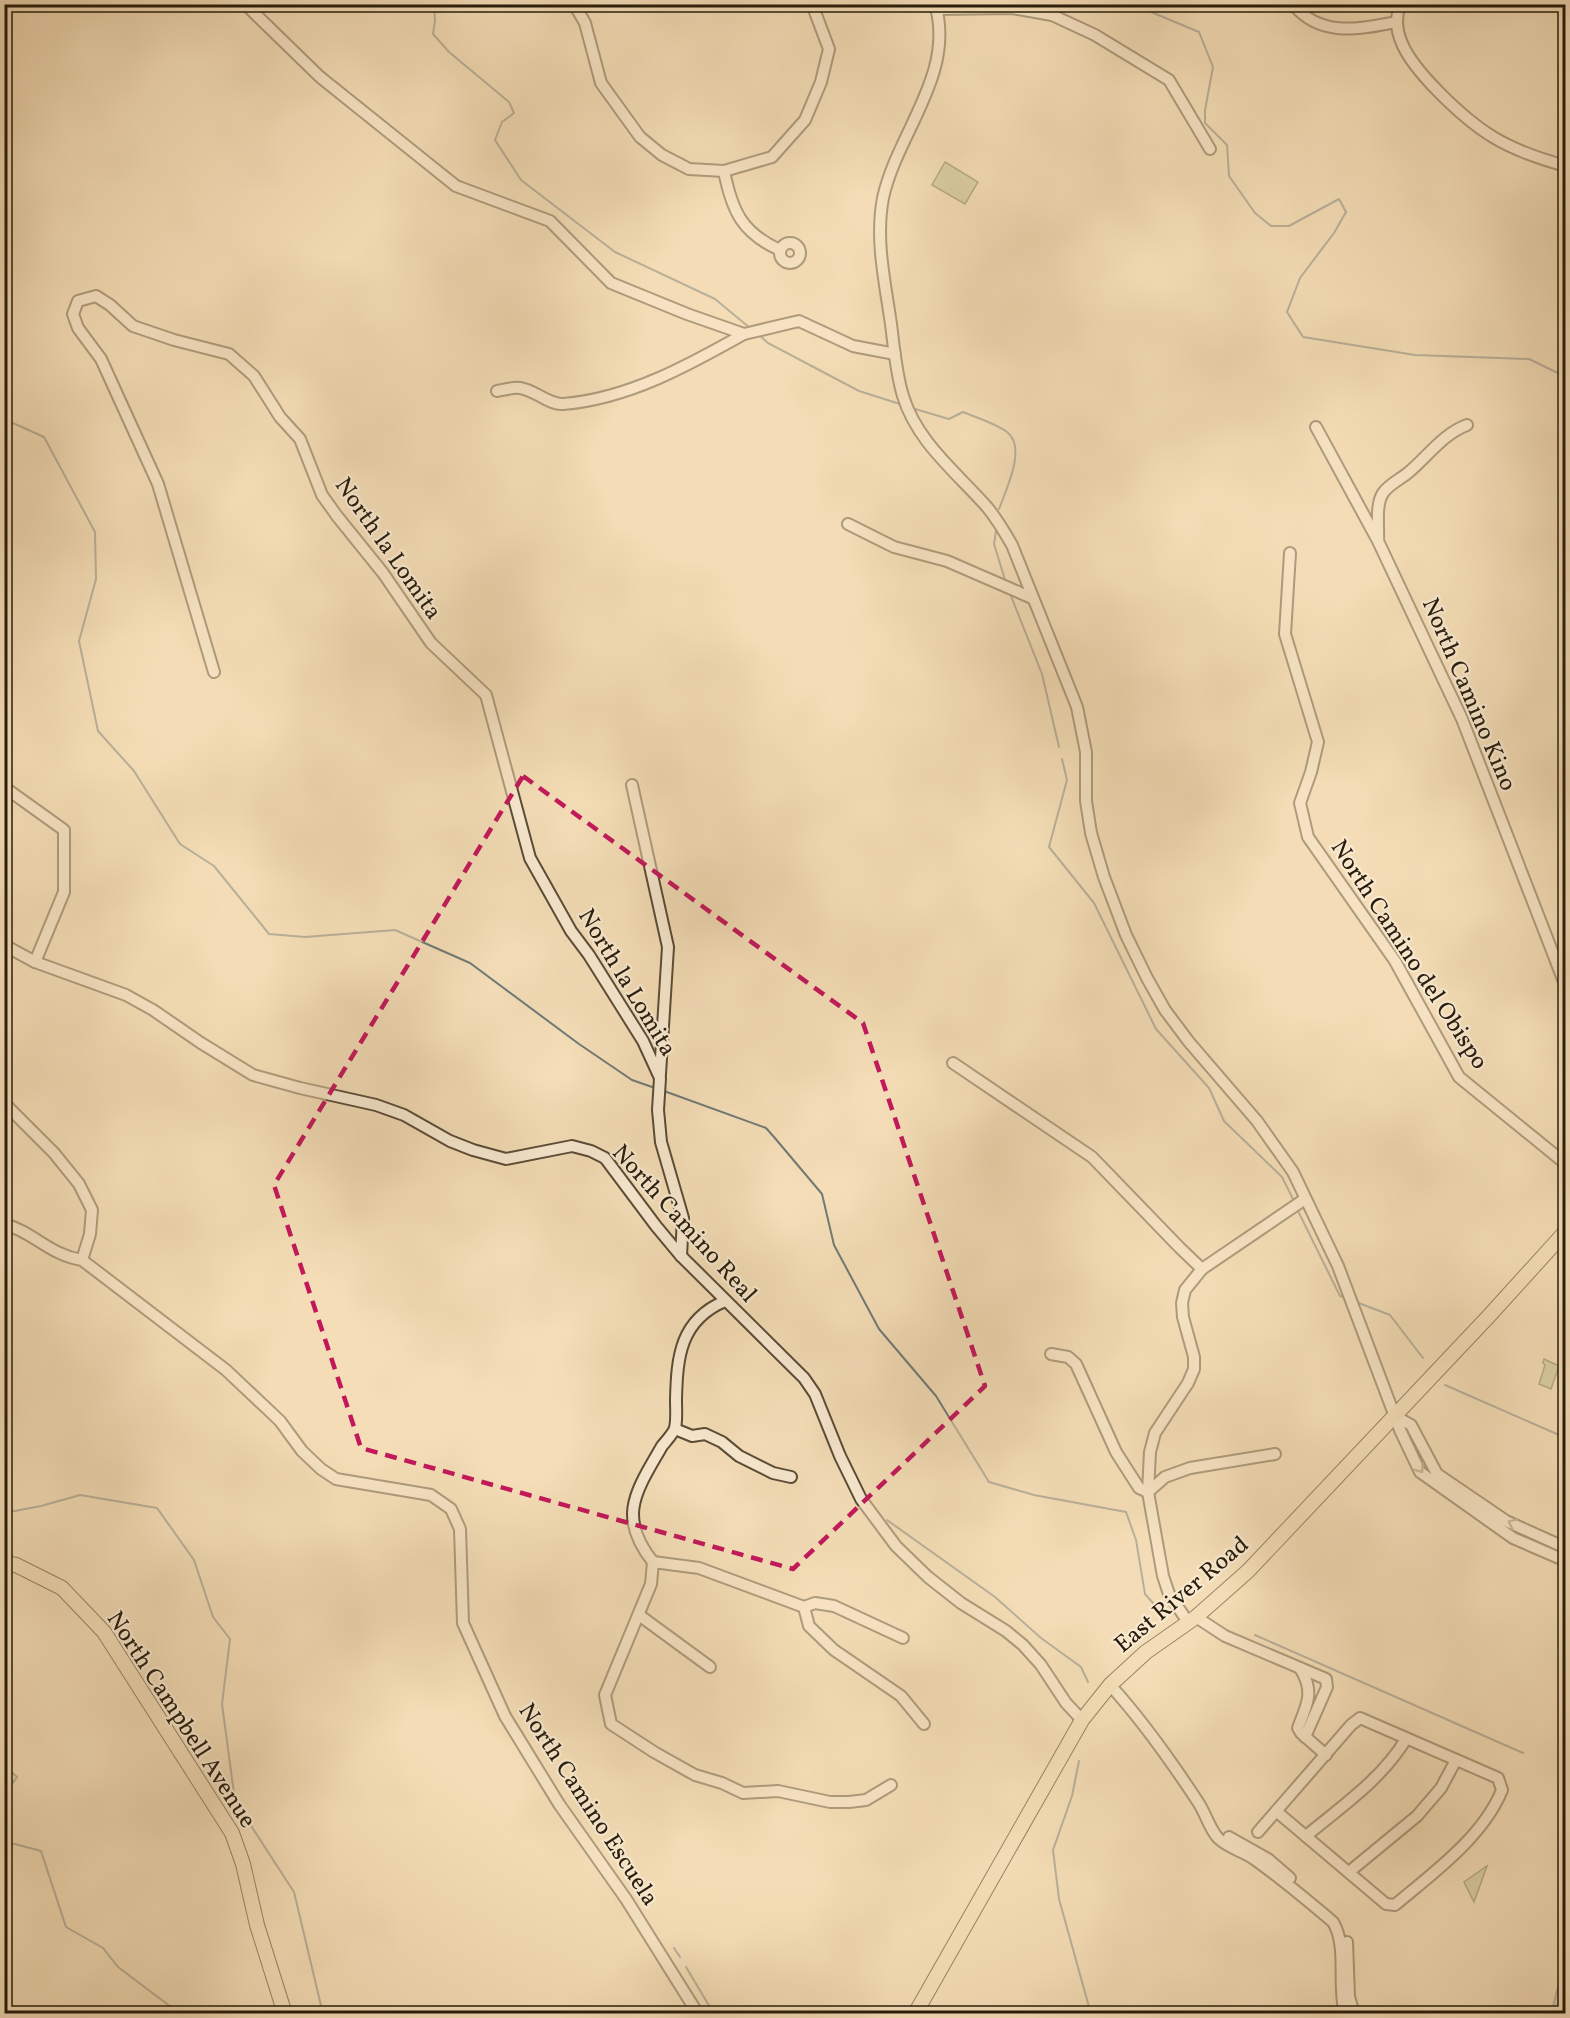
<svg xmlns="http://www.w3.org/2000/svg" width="1570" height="2018" viewBox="0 0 1570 2018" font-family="Vollkorn,serif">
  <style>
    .green { fill: #bbc18e; stroke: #716e4c; stroke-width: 1.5 }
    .water { fill: #a2b8bb; stroke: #717a75; stroke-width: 1.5 }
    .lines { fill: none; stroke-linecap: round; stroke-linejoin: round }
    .stream { stroke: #717a75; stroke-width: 2 }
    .minor-casing { stroke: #5a4c36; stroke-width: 14 }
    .major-casing { stroke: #271c0b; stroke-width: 16 }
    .minor { stroke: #f8e9d0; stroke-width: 10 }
    .major { stroke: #f4ddb7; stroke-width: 14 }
    .oneway { stroke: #9a8d77 }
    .marked { fill: none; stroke: #c2185b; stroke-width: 4.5; stroke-dasharray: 12 8; stroke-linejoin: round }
    .labels { text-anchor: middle; stroke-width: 4.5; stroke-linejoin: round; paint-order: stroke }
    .street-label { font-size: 24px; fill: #271c0b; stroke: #f8e9d0 }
  </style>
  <rect width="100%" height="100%" fill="#f4ddb7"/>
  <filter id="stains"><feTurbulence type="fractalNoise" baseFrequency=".00333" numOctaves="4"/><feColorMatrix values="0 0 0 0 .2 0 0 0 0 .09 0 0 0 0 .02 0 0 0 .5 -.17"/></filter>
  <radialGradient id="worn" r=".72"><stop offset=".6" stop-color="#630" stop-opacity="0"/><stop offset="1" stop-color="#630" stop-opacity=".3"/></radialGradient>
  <g class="green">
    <path d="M945 162 978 182 965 204 932 185Z"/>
    <path d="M1544 1359 1559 1366 1551 1389 1539 1384 1545 1365 1543 1363Z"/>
    <path d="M1487 1866 1474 1902 1464 1882Z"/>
  </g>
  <path class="water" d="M1565 1961V2013H1551Z"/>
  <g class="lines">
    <g class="stream">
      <path d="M434 4 435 21 433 34 449 52 509 102 514 113 502 122 495 140 521 180 615 252 715 299 750 328"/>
      <path d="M1132 4 1199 32 1213 67 1205 110V123L1227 145 1229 176 1255 213 1271 226H1289L1339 199 1346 212 1334 233 1300 278 1287 312 1303 337 1415 355 1529 359 1566 377"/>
      <path d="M759 335 768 343 859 391 900 404"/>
      <path d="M915 409 949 419 963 412C977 418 995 423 1007 432 1027 447 1006 490 999 509"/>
      <path d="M4 419 44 437 95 532 96 579 79 641 98 731 134 771 180 844 214 866 269 934 305 937 395 930 470 963 579 1044 632 1080 655 1088"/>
      <path d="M996 531 994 544 1006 583"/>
      <path d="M1009 591 1042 674 1059 747"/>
      <path d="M1062 759 1067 780 1049 847 1094 903 1156 1029 1209 1088 1224 1121 1282 1177 1294 1201"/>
      <path d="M664 1091 766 1128 774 1137 822 1194 834 1245 879 1329 936 1396 989 1482 1034 1495 1126 1512 1136 1540 1145 1594 1162 1613"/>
      <path d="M1297 1209 1340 1296 1346 1298"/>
      <path d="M1356 1302 1390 1315 1423 1358"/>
      <path d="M1445 1385 1566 1438"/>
      <path d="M4 1513 41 1506 80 1495 157 1508 194 1560 213 1617 230 1639 222 1704 235 1801 294 1892 323 2014"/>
      <path d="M887 1520 995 1597 1041 1638 1081 1667 1088 1682"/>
      <path d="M1255 1635 1523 1753"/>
      <path d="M1079 1761 1072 1796 1053 1850 1059 1899 1091 2014"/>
      <path d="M4 1765 17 1777 4 1795"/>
      <path d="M4 1831 11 1843 41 1851 66 1927 103 1948 118 1967 171 2007 176 2014"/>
      <path d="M674 1948 680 1957"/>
      <path d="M686 1967 714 2014"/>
    </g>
    <defs>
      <g id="minor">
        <path d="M245 4 320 77 456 186 550 221 611 283 687 314 744 334 799 321 853 346 895 354"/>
        <path d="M574 4 585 23 601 83 640 137 662 155 689 169 724 171 772 157 805 120 821 82 829 49 812 4"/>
        <path d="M935 4C956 74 897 133 883 198 875 240 885 282 891 324 894 348 896 373 903 396 917 442 956 472 987 507 997 519 1004 531 1012 545L1077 707 1086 752V801L1091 833 1104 877 1126 935 1147 978 1165 1010 1189 1042 1257 1121 1293 1172 1338 1266 1400 1430 1420 1472 1513 1538 1566 1561"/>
        <path d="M1293 4C1320 38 1359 29 1396 22"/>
        <path d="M1400 4C1396 16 1396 29 1401 41 1412 71 1465 120 1493 137 1516 151 1540 159 1566 166"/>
        <path d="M936 9 1012 8 1052 15 1095 35 1169 80 1210 149"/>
        <path d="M724 171C732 211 742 233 780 250"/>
        <circle cx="790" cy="253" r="10"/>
        <path d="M497 391C504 390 513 387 520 388 535 390 549 405 563 404 628 399 689 365 744 334"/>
        <path d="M1316 427 1378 541 1462 719 1566 987"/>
        <path d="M848 524 894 547 947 561 1032 598"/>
        <path d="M1378 540C1379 527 1375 505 1383 493 1389 484 1401 479 1409 472 1428 456 1443 434 1467 425"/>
        <path d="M1290 553 1285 634 1318 742 1311 772 1300 803 1308 837 1395 961 1459 1077 1566 1164"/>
        <path d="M214 672 158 484 101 359 78 328 73 314 78 301 96 296 110 305 133 326 174 340 229 354 254 376 280 417 300 439 322 495 337 516 383 573 431 643 486 695 530 858 571 931 589 955 643 1041 660 1078 658 1110 661 1142 683 1218 681 1256"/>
        <path d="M632 785 668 947 660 1074"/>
        <path d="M4 787 64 830V892L35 962"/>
        <path d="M4 945 35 962 126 995 153 1010 201 1043 253 1075 300 1088 376 1105 404 1115 450 1141 473 1150 506 1159 572 1146 591 1151 605 1158 656 1226 681 1256 804 1378 815 1394 840 1456 861 1499 896 1546 928 1577 961 1603 1006 1631 1023 1645 1041 1665 1066 1703 1082 1720"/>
        <path d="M953 1063 1092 1157 1180 1248 1202 1269"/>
        <path d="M4 1103 54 1153 79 1184 92 1210 90 1234 82 1260"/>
        <path d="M4 1224C34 1232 49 1255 82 1260L226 1370 280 1421 302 1451 321 1469 336 1479 431 1495 451 1509 460 1529 463 1623 505 1716 559 1804 626 1899 698 2014"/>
        <path d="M725 1301C680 1320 677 1357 676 1400 676 1408 677 1420 675 1428 673 1434 666 1441 662 1446 637 1490 616 1516 653 1562L651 1584 605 1695 611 1724 654 1752 695 1775 722 1783 743 1793 778 1791 830 1802H849L866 1800 891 1785"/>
        <path d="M1051 1354 1068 1357 1076 1364 1116 1452 1139 1488 1148 1492"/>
        <path d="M1395 1416 1411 1425 1437 1474 1506 1521 1566 1548"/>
        <path d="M675 1429 692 1436 705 1434 722 1442 739 1456 773 1473 791 1477"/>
        <path d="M1148 1492 1165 1477 1190 1468 1275 1454"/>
        <path d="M653 1562 699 1568 804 1607"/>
        <path d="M804 1607 809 1626 834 1650 901 1696 924 1724"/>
        <path d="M804 1607 815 1603 834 1606 903 1638"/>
        <path d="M639 1615 710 1667"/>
        <path d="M1196 1617 1225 1636 1326 1679 1327 1687 1305 1737"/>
        <path d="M1188 1622 1169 1594 1163 1576 1148 1492 1150 1452 1155 1433 1188 1383 1194 1369V1357L1183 1317 1182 1303 1185 1290 1202 1269 1305 1199"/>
        <path d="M1300 1668C1315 1692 1307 1704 1298 1728L1301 1733 1326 1755"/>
        <path d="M1110 1685C1143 1721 1171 1761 1198 1802 1206 1814 1209 1828 1218 1838 1228 1848 1243 1851 1254 1859 1281 1878 1307 1900 1333 1922 1348 1947 1337 1984 1345 2014"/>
        <path d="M1258 1832 1351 1725 1360 1718 1498 1778 1502 1790C1483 1837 1433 1873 1395 1905L1386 1904 1276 1811"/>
        <path d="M1306 1836C1342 1806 1382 1779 1406 1739"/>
        <path d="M1229 1837 1268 1859 1290 1878"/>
        <path d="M1349 1872 1417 1816 1441 1788 1456 1760"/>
        <path d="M1347 1942 1349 1997 1354 2014"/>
      </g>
      <g id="major">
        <path d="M4 1563 16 1565 62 1588 104 1632 232 1833 243 1864 257 1925 285 2014"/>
        <path d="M915 2014 1082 1720 1110 1685 1146 1652 1196 1617 1248 1571 1488 1317 1566 1231"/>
      </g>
    </defs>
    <use href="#minor" class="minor-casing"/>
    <use href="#major" class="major-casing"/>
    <use href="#minor" class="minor"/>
    <use href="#major" class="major"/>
  </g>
  <defs><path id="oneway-chevron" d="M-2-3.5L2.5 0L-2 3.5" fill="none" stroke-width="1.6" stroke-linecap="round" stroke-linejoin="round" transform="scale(1.5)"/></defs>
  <g class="oneway">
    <use href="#oneway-chevron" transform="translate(1420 1469) rotate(54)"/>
    <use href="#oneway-chevron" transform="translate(1512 1523) rotate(-154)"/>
  </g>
  <path d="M0 0H1570V2018H0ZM523 776 863 1023 985 1386 793 1569 361 1448 274 1185Z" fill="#f4ddb7" fill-opacity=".55" fill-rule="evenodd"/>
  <path class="marked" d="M523 776 863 1023 985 1386 793 1569 361 1448 274 1185Z"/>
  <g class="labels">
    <g class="street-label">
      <text transform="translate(389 548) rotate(55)" y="8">North la Lomita</text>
      <text transform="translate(1470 694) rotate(67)" y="8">North Camino Kino</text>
      <text transform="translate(1410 954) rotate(57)" y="8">North Camino del Obispo</text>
      <text transform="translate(628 982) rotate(59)" y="8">North la Lomita</text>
      <text transform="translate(685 1223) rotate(48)" y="8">North Camino Real</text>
      <text transform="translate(1181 1594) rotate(-40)" y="8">East River Road</text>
      <text transform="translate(182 1719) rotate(57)" y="8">North Campbell Avenue</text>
      <text transform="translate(589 1804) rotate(57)" y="8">North Camino Escuela</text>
    </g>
  </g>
  <rect width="1570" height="2018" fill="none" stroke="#f4ddb7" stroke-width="24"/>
  <rect x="6" y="6" width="1558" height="2006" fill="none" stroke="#271c0b" stroke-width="3"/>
  <rect x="12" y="12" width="1546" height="1994" fill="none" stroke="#271c0b" stroke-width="1.5"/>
  <rect width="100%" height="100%" filter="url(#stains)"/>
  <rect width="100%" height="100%" fill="url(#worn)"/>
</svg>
